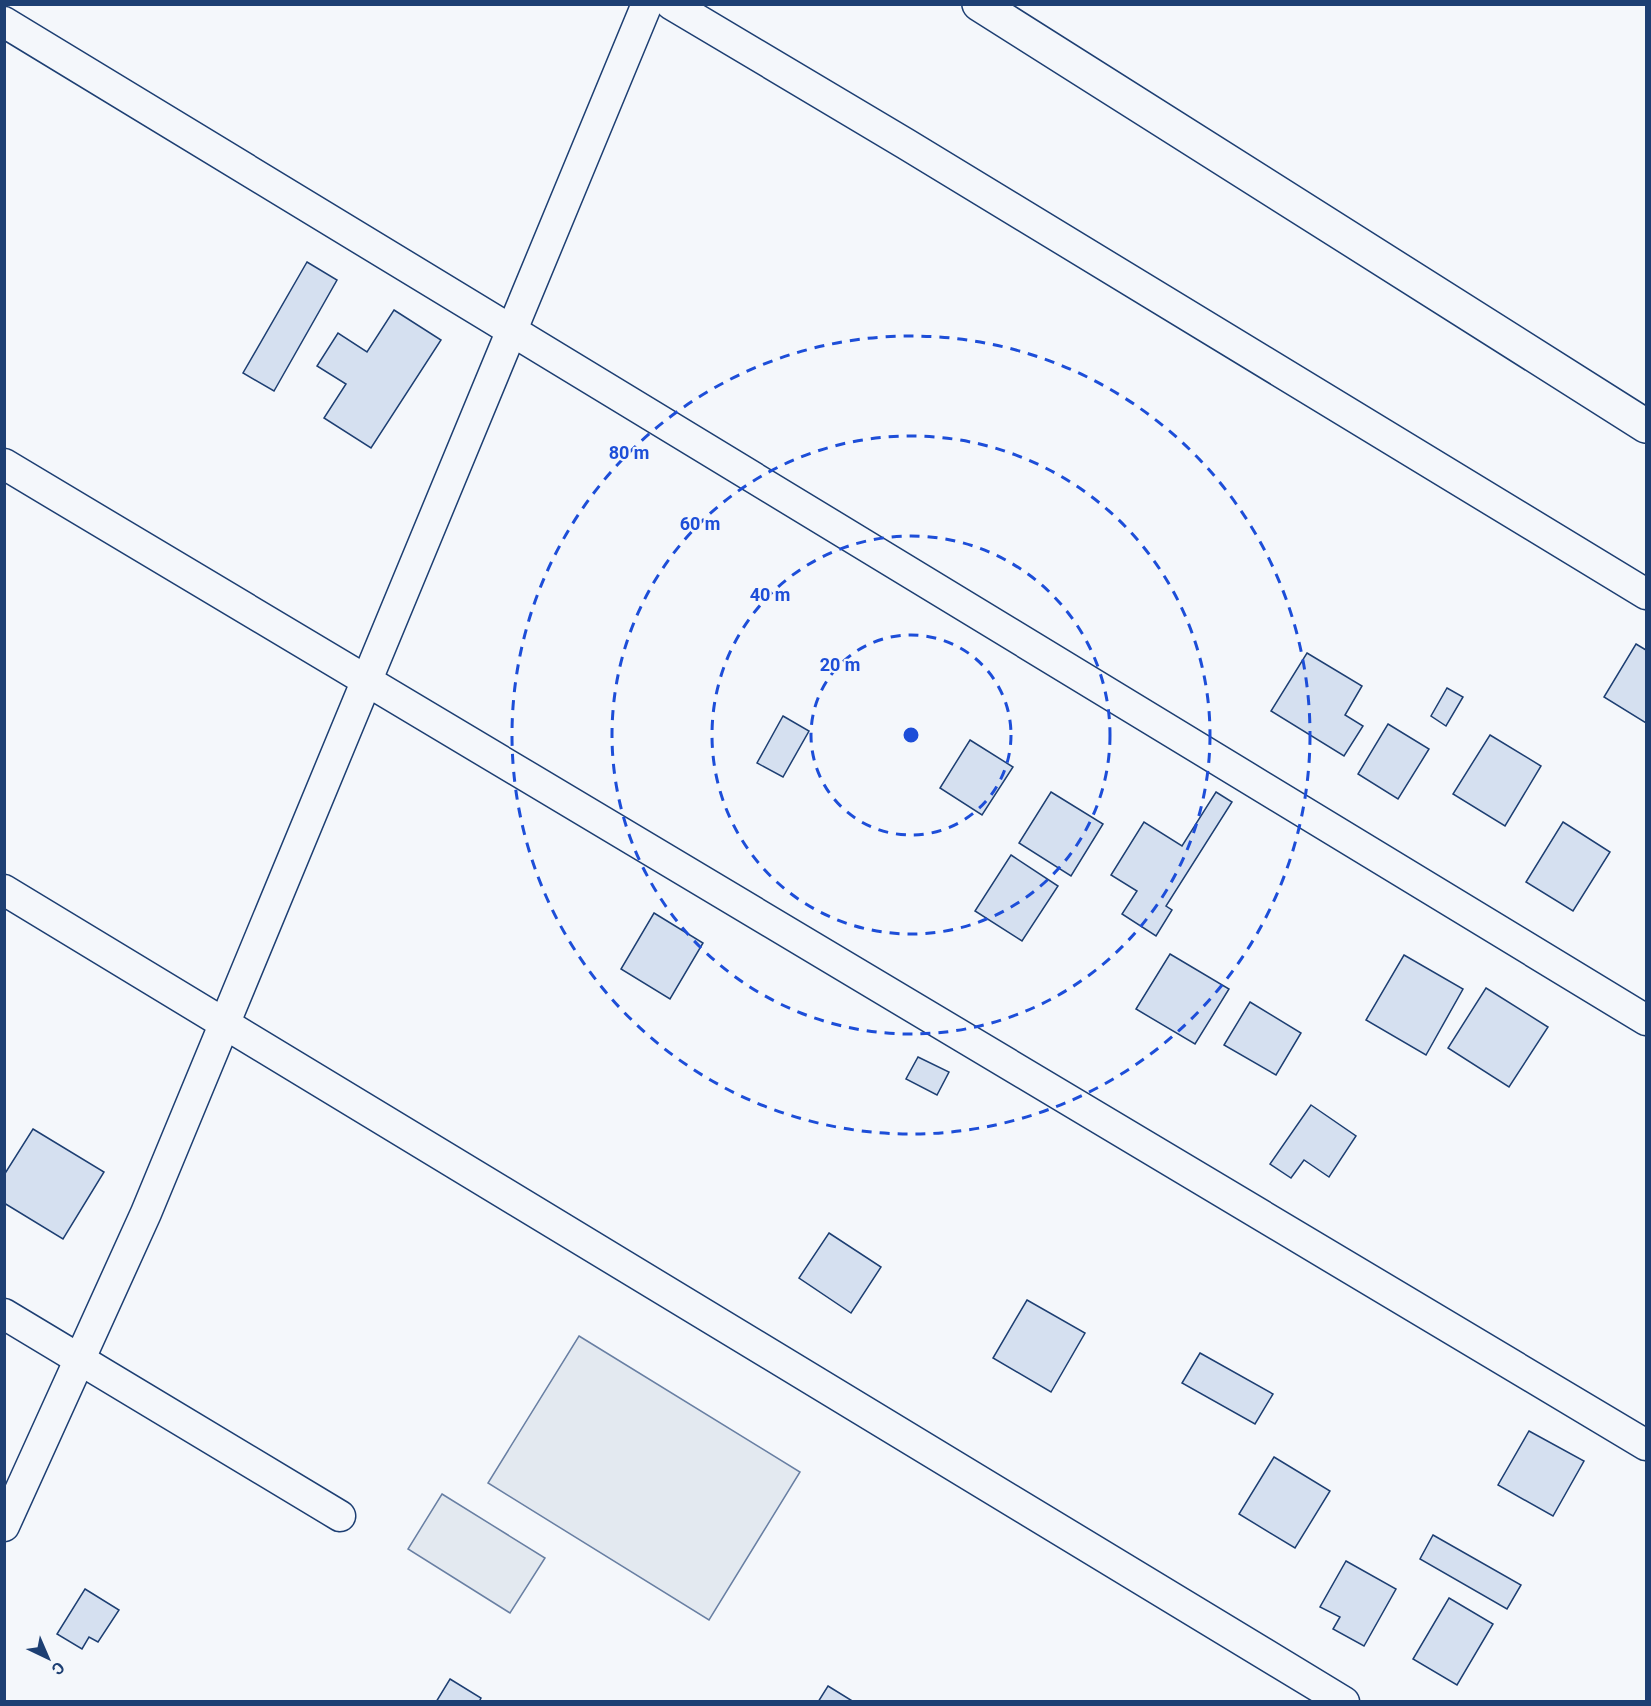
<svg xmlns="http://www.w3.org/2000/svg" width="1651" height="1706" viewBox="0 0 1651 1706" font-family="Roboto,sans-serif">
  <style>
    .green { fill: #e3e9f0; stroke: #687fa3; stroke-width: 1.5 }
    .building { fill: #d5e0f0; stroke: #1d3f73; stroke-width: 1.5 }
    .lines { fill: none; stroke-linecap: round; stroke-linejoin: round }
    .minor-casing { stroke: #1d3f73; stroke-width: 33 }
    .tertiary-casing { stroke: #1d3f73; stroke-width: 36 }
    .minor { stroke: #f4f7fb; stroke-width: 30 }
    .tertiary { stroke: #f4f7fb; stroke-width: 33 }
    .ring { fill: none; stroke: #1d4ed8; stroke-width: 3; stroke-dasharray: 10 8 }
    .centre { fill: #1d4ed8; stroke: #f4f7fb; stroke-width: 3 }
    .ring-label { font-size: 18px; text-anchor: middle; font-weight: bold; fill: #1d4ed8; stroke: #f4f7fb; stroke-width: 4.5; stroke-linejoin: round; paint-order: stroke }
  </style>
  <rect width="100%" height="100%" fill="#f4f7fb"/>
  <g class="green">
    <path d="M579 1336 800 1472 709 1620 488 1483Z"/>
    <path d="M442 1494 545 1558 510 1613 408 1549Z"/>
  </g>
  <g class="building">
    <path d="M307 262 337 280 274 391 243 373Z"/>
    <path d="M394 310 441 340 371 448 324 418 346 384 317 366 338 333 367 352Z"/>
    <path d="M1636 644 1646 650V723L1604 697Z"/>
    <path d="M1307 653 1362 686 1345 715 1363 726 1344 756 1271 711Z"/>
    <path d="M1447 688 1463 697 1446 726 1431 716Z"/>
    <path d="M783 716 809 731 783 777 757 763Z"/>
    <path d="M1388 724 1429 749 1398 799 1358 774Z"/>
    <path d="M1490 735 1541 766 1505 826 1453 794Z"/>
    <path d="M970 740 1013 767 982 815 940 788Z"/>
    <path d="M1051 792 1103 824 1071 876 1019 843Z"/>
    <path d="M1216 792 1232 802 1166 906 1172 910 1156 936 1122 914 1137 891 1111 875 1144 822 1182 846Z"/>
    <path d="M1563 822 1610 852 1573 911 1526 882Z"/>
    <path d="M1011 855 1058 886 1022 941 975 911Z"/>
    <path d="M654 913 703 943 670 999 621 969Z"/>
    <path d="M1170 954 1229 989 1195 1044 1136 1009Z"/>
    <path d="M1404 955 1463 989 1426 1055 1366 1020Z"/>
    <path d="M1486 988 1548 1027 1509 1087 1448 1048Z"/>
    <path d="M1250 1002 1301 1033 1276 1075 1224 1045Z"/>
    <path d="M918 1057 949 1072 937 1095 906 1079Z"/>
    <path d="M1311 1105 1356 1136 1329 1177 1304 1160 1291 1178 1270 1164Z"/>
    <path d="M33 1129 104 1172 63 1239 4 1203V1175Z"/>
    <path d="M829 1233 881 1267 851 1313 799 1278Z"/>
    <path d="M1027 1300 1085 1333 1051 1392 993 1358Z"/>
    <path d="M1200 1353 1273 1394 1255 1424 1182 1383Z"/>
    <path d="M1529 1431 1584 1461 1553 1516 1498 1485Z"/>
    <path d="M1274 1457 1330 1491 1295 1548 1239 1514Z"/>
    <path d="M1433 1535 1521 1585 1507 1609 1420 1559Z"/>
    <path d="M1346 1561 1396 1589 1364 1646 1333 1629 1340 1617 1320 1607Z"/>
    <path d="M85 1589 119 1610 98 1642 89 1637 82 1649 57 1634Z"/>
    <path d="M1449 1598 1493 1624 1457 1685 1413 1659Z"/>
    <path d="M450 1679 481 1698 479 1702H436Z"/>
    <path d="M828 1686 854 1702H818Z"/>
  </g>
  <g class="lines">
    <defs>
      <g id="minor">
        <path d="M671 4 906 144 1646 594"/>
        <path d="M4 22 1646 1020"/>
        <path d="M4 464 1646 1445"/>
        <path d="M4 890 1344 1702"/>
        <path d="M4 1314 340 1516"/>
        <path d="M4 1526 146 1213 647 4"/>
      </g>
      <path id="tertiary" d="M979 4 1646 426"/>
    </defs>
    <use href="#minor" class="minor-casing"/>
    <use href="#tertiary" class="tertiary-casing"/>
    <use href="#minor" class="minor"/>
    <use href="#tertiary" class="tertiary"/>
  </g>
  <g class="ring">
    <circle cx="911" cy="735" r="100"/>
    <circle cx="911" cy="735" r="199"/>
    <circle cx="911" cy="735" r="299"/>
    <circle cx="911" cy="735" r="399"/>
  </g>
  <circle cx="911" cy="735" r="9" class="centre"/>
  <g class="ring-label">
    <text x="629" y="459">80 m</text>
    <text x="700" y="530">60 m</text>
    <text x="770" y="601">40 m</text>
    <text x="840" y="671">20 m</text>
  </g>
  <rect width="1651" height="1706" fill="none" stroke="#1d3f73" stroke-width="12"/>
  <g transform="translate(48 1658) rotate(136)" stroke="#f4f7fb" stroke-width="4.5" paint-order="stroke">
  <path d="M0-4.5L10 22L0 15L-10 22Z" fill="#1d3f73"/>
  <text y="-9" font-size="16" font-weight="bold" text-anchor="middle" fill="#1d3f73">С</text>
  </g>
</svg>
